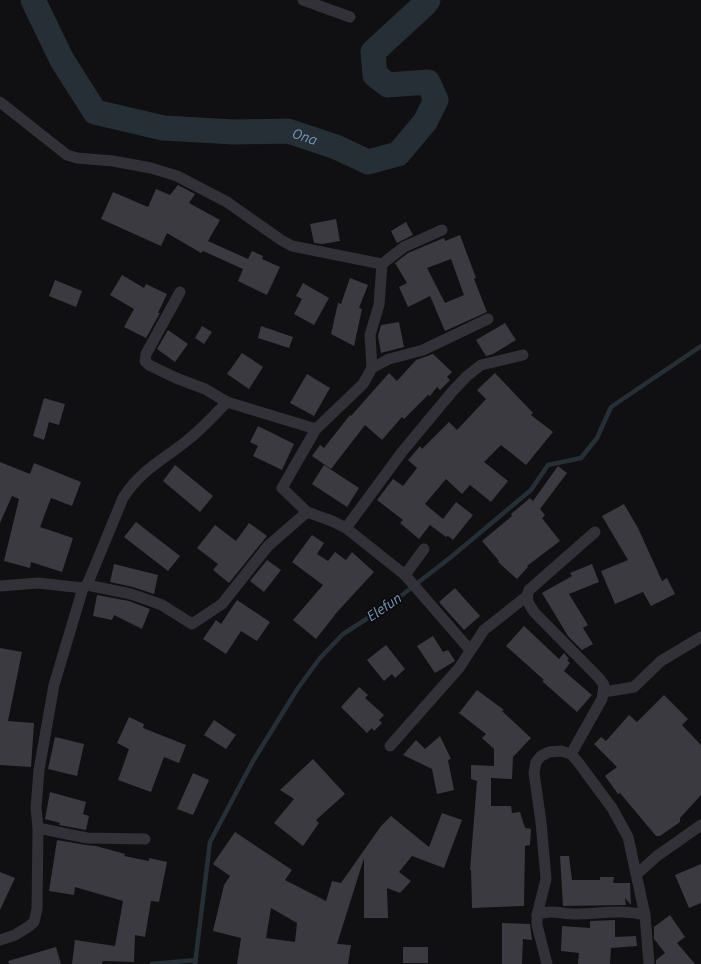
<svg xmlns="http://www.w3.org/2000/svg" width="701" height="964" viewBox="0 0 701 964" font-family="'Source Sans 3',sans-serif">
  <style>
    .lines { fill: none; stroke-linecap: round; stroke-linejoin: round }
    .stream { stroke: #262e36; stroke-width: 4.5 }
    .river { stroke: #262e36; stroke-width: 25 }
    .building { fill: #3a3a40; fill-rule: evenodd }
    .minor { stroke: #313137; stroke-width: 11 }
    .labels { text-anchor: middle; stroke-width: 4; stroke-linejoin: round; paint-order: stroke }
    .water-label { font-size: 15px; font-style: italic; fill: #7393b3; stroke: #0b0b0d }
  </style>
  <rect width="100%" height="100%" fill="#101012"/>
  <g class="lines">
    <g class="stream">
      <path d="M152 964 196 960"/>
      <path d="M195 964 210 842 253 761 298 688 320 658 343 634 393 602 451 557 531 490 548 465 581 458 597 438 611 407 701 346"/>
    </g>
    <path class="river" id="s1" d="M33 0 62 60 95 112 163 128 234 132 288 131 336 147 368 162 398 154 425 122 436 100 428 82 388 85 375 75 373 52 425 4 428 0"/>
  </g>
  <g class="building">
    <path d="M178 185 195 194 189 203 220 220 208 241 248 259 252 251 263 256 262 259 280 267 267 295 238 281 243 269 203 251 201 253 167 233 161 246 101 219 113 192 148 207 156 189 170 195Z"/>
    <path d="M336 219 340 241 322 244 314 243 310 224Z"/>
    <path d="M406 222 413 235 397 243 391 231Z"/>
    <path d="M460 235 476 278 474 279 487 312 445 331 430 296 408 307 399 287 407 283 395 263 408 253 439 240 444 238 445 241ZM451 259 464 295 445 303 427 268Z"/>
    <path d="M122 275 144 288 146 284 167 294 158 313H160L146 338 124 327 134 309 110 295Z"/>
    <path d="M350 278 368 285 359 308 362 309 354 346 331 334 338 303 341 304Z"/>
    <path d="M55 280 82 291 76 307 49 296Z"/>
    <path d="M303 283 329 298 314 325 294 314 302 299 296 296Z"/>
    <path d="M399 322 404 347 381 353 378 336 381 325Z"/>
    <path d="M505 323 516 340 493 354 486 356 476 340Z"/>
    <path d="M202 326 212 332 204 344 195 338Z"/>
    <path d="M261 326 293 337 289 348 258 338Z"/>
    <path d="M168 330 188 344 175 362 157 349Z"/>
    <path d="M242 353 263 367 249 389 227 374Z"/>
    <path d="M433 354 452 372 447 377 450 380 440 390 437 387 430 396 428 395 404 419 402 417 382 440 365 425 331 469 312 456 320 445 324 448 350 415 351 416 389 373 397 381 416 360Z"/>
    <path d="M495 373 533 413 531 415 553 432 526 465 501 445 484 462 508 481 491 502 470 485 462 494 446 479 425 504 443 519 456 502 473 515 453 540 448 536 446 537 430 525 419 539 400 523 403 520 377 500 393 479 403 486 417 468 408 460 420 446 422 449 449 422 457 430 486 399 477 390Z"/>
    <path d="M307 374 330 388 314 416 290 403Z"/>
    <path d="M44 398 65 404 59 425 49 422 44 440 33 436Z"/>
    <path d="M258 426 294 444 282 470 253 456 258 446 250 442Z"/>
    <path d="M0 462 30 474 34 463 81 482 72 506 51 498 40 527 73 538 62 572 31 562 30 568 4 561 19 499 12 496 0 523Z"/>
    <path d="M175 465 213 496 200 512 163 481Z"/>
    <path d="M324 465 359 488 347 507 312 484Z"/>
    <path d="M558 466 567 473 540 509 545 515 542 518 560 541 527 566 528 567 517 579 498 562 499 561 482 541 512 516 511 514 530 498 533 501Z"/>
    <path d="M624 504 638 528 662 581 667 578 675 594 651 606 643 592 615 604 601 571 628 560 602 516Z"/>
    <path d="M136 522 180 556 168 571 124 537Z"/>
    <path d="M249 523 267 536 229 583 213 570 218 564 197 548 215 525 236 541Z"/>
    <path d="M312 535 324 543 317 554 328 561 335 552 346 560 352 552 374 572 338 611 316 639 293 620 323 585 292 562Z"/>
    <path d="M267 560 281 570 264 592 250 581Z"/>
    <path d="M114 564 158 575 154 594 133 587 110 582Z"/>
    <path d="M592 564 599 582 569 594 588 625 583 628 593 644 582 650 568 636 542 593 572 576 570 573Z"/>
    <path d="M455 588 480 616 464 630 439 602Z"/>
    <path d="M97 595 129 601 150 609 142 629 114 615 112 620 93 616Z"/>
    <path d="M237 600 270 622 257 641 241 631 226 654 203 639 216 620 221 624Z"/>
    <path d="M524 626 559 659 564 653 569 659 567 660 570 663 564 671 592 695 577 712 542 681 544 680 506 646Z"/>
    <path d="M433 636 443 652 448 650 455 661 435 673 417 646Z"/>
    <path d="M386 645 405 669 395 678 392 674 384 681 367 660Z"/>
    <path d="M0 648 22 652 8 721 34 723 31 767 0 765Z"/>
    <path d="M359 687 368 695 365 698 384 715 379 720 382 723 374 731 372 728 367 733 341 707Z"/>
    <path d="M477 690 504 710 502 711 531 738 513 757 512 779 491 778V806H511L512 813 520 812 525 828 531 829 530 845 525 846 524 906 472 908 471 870H470L477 781 471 779V765L494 766V749L482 738 486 734 459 713Z"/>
    <path d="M664 695 688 719 682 725 701 745V795L680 818V822L660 836H656L620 793 618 794 605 776 617 767 594 744 601 737 606 741 629 715 637 722Z"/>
    <path d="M129 717 144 724 143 728 186 745 179 763 164 757 151 792 118 780 129 749 117 743Z"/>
    <path d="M214 720 236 735 226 749 204 735Z"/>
    <path d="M440 736 451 759 448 760 454 790 437 794 432 769 403 755 416 740 425 749Z"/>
    <path d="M55 737 84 744 77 776 48 769Z"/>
    <path d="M313 759 345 794 316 820 319 823 303 846 274 823 294 799 280 790Z"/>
    <path d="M193 773 209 780 193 815 177 809Z"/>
    <path d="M50 792 86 802 83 814 89 816 86 830 59 825 60 823 45 819Z"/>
    <path d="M442 813 462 820 444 868 412 856 399 872 411 881 400 893 387 888 388 918H364V858L337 944 351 945 348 964H237L241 938 213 931 224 885 230 876 213 864 235 832 292 870 285 880 326 901 332 881 341 883 381 826 391 816 429 847ZM271 908 297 923 295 942 266 938Z"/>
    <path d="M57 840 86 845 96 846 125 854 124 856 149 861V858L167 862 159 902 151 901 145 937 135 935 134 962 103 961 102 964H72L75 940 115 946 123 901 75 887 74 895 49 891Z"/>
    <path d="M560 856H569L572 880H600V877H614L613 883H630L631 905 625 898 626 905 563 906Z"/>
    <path d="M701 864V903L689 908 675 875Z"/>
    <path d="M0 872 15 878 0 910Z"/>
    <path d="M670 915 685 937 677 943 695 964H656V960L665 953 654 939V927Z"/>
    <path d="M615 920V937L636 936 637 946 611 948 610 964H578L579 953 561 951 562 926 590 928V921Z"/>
    <path d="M502 923 530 924 532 940 523 939 522 964H502Z"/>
    <path d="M56 947 61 964H9L8 961Z"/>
    <rect x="403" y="947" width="25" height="16"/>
  </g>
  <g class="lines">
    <g class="minor">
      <path d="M303 0 350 17"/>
      <path d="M0 102 67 155 77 158 113 161 151 168 177 176 227 202 281 240 292 246 382 264 379 305 370 335 372 368 363 384 316 429 282 488 307 512 332 521 346 528 405 575 424 549"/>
      <path d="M382 264 404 247 442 230"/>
      <path d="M180 292 146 354 145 361 149 365 176 378 205 389 227 402 316 429"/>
      <path d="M372 368 389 359 423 350 488 319"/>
      <path d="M346 528 402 452 451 393 467 376 481 365 523 355"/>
      <path d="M405 575 470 650"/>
      <path d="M87 585 131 594 162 605 192 624 222 604 268 546 307 512"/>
      <path d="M0 586 38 583 83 588"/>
      <path d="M604 692 634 687 661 661 701 637"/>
      <path d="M390 746 459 668 484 630 527 596"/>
      <path d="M571 754 602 699 604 685 599 678 534 612C529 604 525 600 529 590L595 532"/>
      <path d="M38 828 87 838 145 839"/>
      <path d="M637 874 657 856 701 825"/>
      <path d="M537 915C550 909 561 914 575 914 599 914 621 909 645 915"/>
      <path d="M0 940 15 935 28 927 34 922 37 909 38 828 36 808 39 770 54 685 83 588 87 585 123 498C139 472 161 461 184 443 200 431 213 417 227 402"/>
      <path d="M547 964 537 925V915L546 879 541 822 534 773 536 762 541 756 549 752 561 751 571 754 578 762 612 808 628 837 645 915 649 964"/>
    </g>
  </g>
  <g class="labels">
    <g class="water-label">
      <text dy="5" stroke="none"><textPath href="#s1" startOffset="341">Ona</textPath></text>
      <text transform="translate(384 607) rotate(-34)" y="5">Elefun</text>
    </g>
  </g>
</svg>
